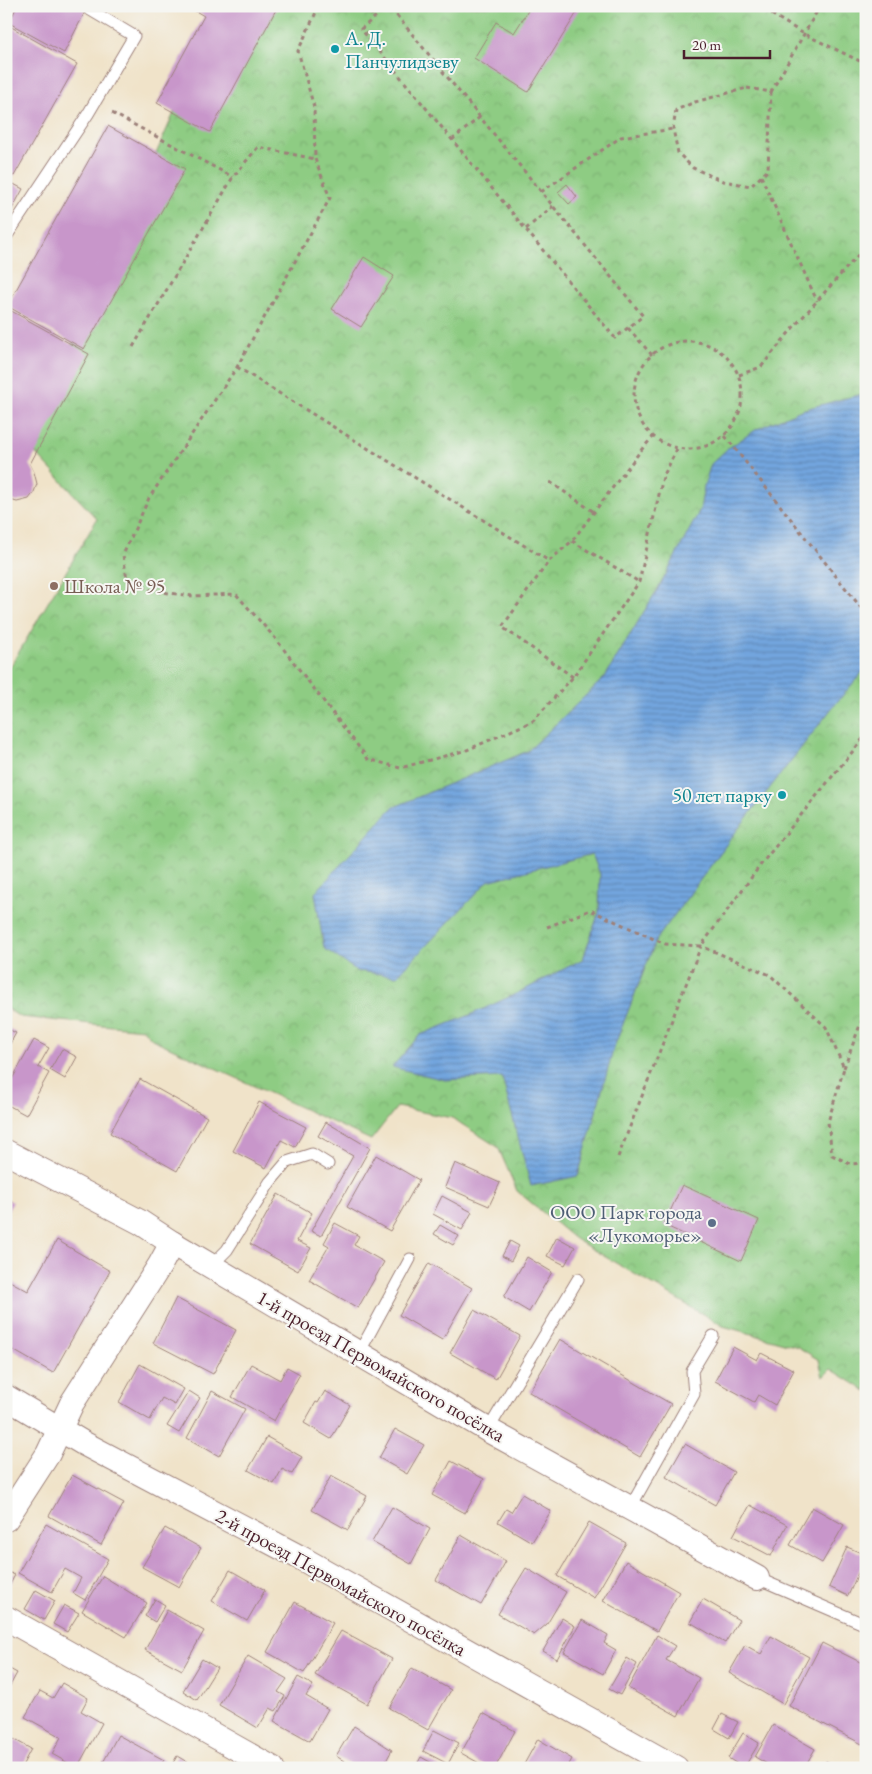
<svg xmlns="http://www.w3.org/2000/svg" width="872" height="1774" viewBox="0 0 872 1774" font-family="'EB Garamond',serif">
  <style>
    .park { fill: url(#park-crowns); stroke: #6c7657 }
    .water { fill: url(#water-rules); stroke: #5e6284 }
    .building { fill: #c896ca }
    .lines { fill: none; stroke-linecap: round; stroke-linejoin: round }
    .lane-casing { stroke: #9d817a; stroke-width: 13 }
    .street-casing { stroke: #9d817a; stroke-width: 26 }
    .path { stroke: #9d817a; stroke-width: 3; stroke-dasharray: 4 4; stroke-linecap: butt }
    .lane { stroke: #fff; stroke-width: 11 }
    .street { stroke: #fff; stroke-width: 24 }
    .culture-dot { fill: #0f9aa8; stroke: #f6f6f2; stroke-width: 2 }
    .education-dot { fill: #8d6e63; stroke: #f6f6f2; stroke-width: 2 }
    .service-dot { fill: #5c6f8a; stroke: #f6f6f2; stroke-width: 2 }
    .labels { text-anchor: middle; stroke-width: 4; stroke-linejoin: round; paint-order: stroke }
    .culture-label { font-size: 20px; fill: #0d838f; stroke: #f6f6f2; text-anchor: start }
    .education-label { font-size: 20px; fill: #785e54; stroke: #f6f6f2; text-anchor: start }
    .service-label { font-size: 20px; fill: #4e5e75; stroke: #f6f6f2; text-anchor: end }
    .street-label { font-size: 20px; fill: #4a1f2b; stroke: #f6f6f2 }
  </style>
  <defs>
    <pattern id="park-crowns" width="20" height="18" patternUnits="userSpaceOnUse" patternTransform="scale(1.25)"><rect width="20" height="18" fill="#8ecc83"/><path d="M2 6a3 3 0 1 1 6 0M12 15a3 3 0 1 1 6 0" fill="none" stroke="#7caf71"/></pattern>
    <pattern id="water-rules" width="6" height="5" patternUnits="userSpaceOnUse" patternTransform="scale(1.25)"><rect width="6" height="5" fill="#72a5de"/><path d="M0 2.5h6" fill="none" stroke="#6086b4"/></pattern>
  </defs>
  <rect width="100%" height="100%" fill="#f6f6f2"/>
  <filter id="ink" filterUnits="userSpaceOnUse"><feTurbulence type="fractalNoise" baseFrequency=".02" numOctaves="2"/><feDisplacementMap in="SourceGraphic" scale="10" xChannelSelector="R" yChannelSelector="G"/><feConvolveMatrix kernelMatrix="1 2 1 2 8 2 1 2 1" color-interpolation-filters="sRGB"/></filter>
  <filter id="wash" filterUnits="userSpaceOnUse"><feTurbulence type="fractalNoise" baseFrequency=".0096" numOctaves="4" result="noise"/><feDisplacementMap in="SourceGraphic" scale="20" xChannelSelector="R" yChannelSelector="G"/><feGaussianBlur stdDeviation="1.12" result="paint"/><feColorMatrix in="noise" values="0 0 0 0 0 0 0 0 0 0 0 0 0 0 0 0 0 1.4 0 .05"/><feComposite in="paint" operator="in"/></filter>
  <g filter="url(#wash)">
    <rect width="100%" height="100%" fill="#f0e3c9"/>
    <path class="park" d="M221 6H866V1391L831 1369 823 1377 819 1360 798 1347 723 1326 575 1239 517 1191 498 1147 452 1118 397 1107 371 1140 152 1039 143 1029 20 1017 6 1008V674L97 519 28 445Z"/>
    <path class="water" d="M866 393V668L832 708 734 834 656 940 614 1047 578 1176 531 1186 502 1077 445 1080 392 1067 420 1035 468 1016 522 991 583 959 599 912 600 874 592 854 488 881 397 976 357 971 324 948 315 893 392 808 528 751 605 677 663 580 700 510 704 486 711 464 727 449 757 429 801 410Z"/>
    <g id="blocks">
      <g class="building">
        <path d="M17 6H88L64 53 9 23Z"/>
        <path d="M187 6H278L210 132 157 103 204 16Z"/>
        <path d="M531 6H581L528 92 474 58 496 22 514 33Z"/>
        <path d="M6 24 77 64 14 176 6 172Z"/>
        <path d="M108 126 185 169 84 349 7 306Z"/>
        <path d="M6 180 23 189 6 220Z"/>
        <path d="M567 184 577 197 569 204 558 192Z"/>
        <path d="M364 257 394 276 361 327 332 309Z"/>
        <path d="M6 308 89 354 30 464 34 472 37 484 34 492 29 499 17 502 10 500 6 507Z"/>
        <path d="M6 1028 16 1033 6 1051Z"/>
        <path d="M34 1040 49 1048 38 1067 49 1073 26 1115 6 1104V1090Z"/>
        <path d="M62 1049 77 1057 65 1079 50 1070Z"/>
        <path d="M140 1079 207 1117 177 1171 110 1133Z"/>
        <path d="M259 1102 306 1127 295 1147 281 1140 266 1168 233 1151Z"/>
        <path d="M326 1122 370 1148 321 1236 311 1231 353 1156 318 1136Z"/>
        <path d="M376 1155 419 1180 390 1231 347 1207Z"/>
        <path d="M455 1163 500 1183 489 1206 445 1187Z"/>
        <path d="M682 1185 759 1220 741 1261 664 1225Z"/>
        <path d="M278 1194 312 1213 297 1241 311 1248 298 1271 250 1244Z"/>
        <path d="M442 1196 472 1212 462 1230 433 1214Z"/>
        <path d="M6 1199 13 1202 6 1214Z"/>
        <path d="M335 1223 359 1236 354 1245 384 1262 358 1308 309 1280 329 1246 324 1243Z"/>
        <path d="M440 1225 459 1236 453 1245 434 1234Z"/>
        <path d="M557 1237 575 1247 565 1265 547 1256Z"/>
        <path d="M57 1240 110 1271 53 1373 6 1346V1279L28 1291Z"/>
        <path d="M510 1241 519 1246 511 1261 502 1256Z"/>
        <path d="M527 1257 552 1272 529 1312 504 1297Z"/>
        <path d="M429 1263 472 1288 442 1340 399 1315Z"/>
        <path d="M176 1298 236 1330 213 1374 153 1343Z"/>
        <path d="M474 1310 520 1336 496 1379 450 1353Z"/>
        <path d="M560 1339 671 1404 640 1457 529 1392Z"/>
        <path d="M733 1347 757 1360 761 1353 794 1370 775 1405 758 1395 754 1402 715 1381Z"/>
        <path d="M140 1364 184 1389 175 1405 162 1398 150 1420 119 1402Z"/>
        <path d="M251 1364 280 1380 287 1367 300 1374 274 1421 232 1397Z"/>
        <path d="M189 1391 200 1398 179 1433 167 1426Z"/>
        <path d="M212 1391 245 1409 219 1456 187 1438Z"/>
        <path d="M325 1391 350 1405 331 1439 304 1423 316 1402 318 1403Z"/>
        <path d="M395 1429 424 1445 407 1474 379 1458Z"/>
        <path d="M267 1437 302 1457 292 1474 282 1469 274 1484 248 1470Z"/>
        <path d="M685 1444 734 1472 715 1505 666 1477Z"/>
        <path d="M451 1461 484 1479 465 1513 432 1495Z"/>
        <path d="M72 1475 124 1503 101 1545 49 1516Z"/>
        <path d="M331 1476 367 1496 348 1530 312 1510Z"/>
        <path d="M522 1494 551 1511 532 1542 498 1522 506 1509 511 1512Z"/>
        <path d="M750 1505 787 1525 771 1556 733 1536Z"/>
        <path d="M392 1507 430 1529 411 1564 372 1542Z"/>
        <path d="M812 1507 844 1525 822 1563 790 1545Z"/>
        <path d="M589 1522 626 1543 594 1598 557 1576Z"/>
        <path d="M46 1524 108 1559 85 1600 73 1593 81 1578 65 1569 52 1592 18 1573Z"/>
        <path d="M165 1528 201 1548 179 1587 142 1567Z"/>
        <path d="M461 1535 506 1561 481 1605 436 1580Z"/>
        <path d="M847 1547 866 1555 848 1596 829 1587Z"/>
        <path d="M626 1561 679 1592 657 1631 603 1601Z"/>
        <path d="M526 1568 566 1592 547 1624 534 1635 498 1614Z"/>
        <path d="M230 1570 265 1590 247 1621 212 1601Z"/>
        <path d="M6 1571 15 1575 6 1592Z"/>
        <path d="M103 1576 147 1603 126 1637 82 1611Z"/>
        <path d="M36 1590 55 1601 44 1620 25 1609Z"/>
        <path d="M155 1599 165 1605 155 1622 145 1616Z"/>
        <path d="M703 1599 739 1620 725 1643 690 1622Z"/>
        <path d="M295 1602 333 1623 304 1673 267 1652Z"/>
        <path d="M64 1605 79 1613 67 1632 53 1624Z"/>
        <path d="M167 1610 204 1631 182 1670 145 1650Z"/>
        <path d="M562 1618 575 1626 557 1659 543 1651Z"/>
        <path d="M582 1620 608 1635 604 1643 616 1650 603 1674 564 1652Z"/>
        <path d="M341 1631 392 1659 367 1704 315 1675Z"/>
        <path d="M657 1635 675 1646 666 1660 699 1678 678 1716 628 1688Z"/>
        <path d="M771 1636 809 1657 783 1704 729 1673 745 1645 761 1654Z"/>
        <path d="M822 1643 866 1665V1737L862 1744 789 1706Z"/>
        <path d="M248 1656 287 1679 278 1692 285 1696 276 1711 270 1708 258 1728 219 1705Z"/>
        <path d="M627 1658 637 1664 620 1695 609 1689Z"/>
        <path d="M202 1659 217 1668 197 1700 183 1691Z"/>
        <path d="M6 1667 17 1673 6 1693Z"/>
        <path d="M412 1668 451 1690 428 1730 389 1708Z"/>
        <path d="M298 1677 313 1685 306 1696 328 1709 310 1741 274 1721Z"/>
        <path d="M62 1683 88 1698 81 1711 102 1723 77 1768 52 1754 61 1737 25 1717 40 1691 53 1698Z"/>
        <path d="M483 1713 515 1731 495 1768H488L461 1753Z"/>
        <path d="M722 1714 738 1722 729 1738 714 1729Z"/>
        <path d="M773 1725 815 1749 804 1768H774L755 1757Z"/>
        <path d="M354 1726 392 1750 382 1768H355L336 1756Z"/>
        <path d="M434 1730 459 1743 448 1764 423 1751Z"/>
        <path d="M743 1733 759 1743 744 1768 728 1758Z"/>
        <path d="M118 1735 164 1760 159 1768H100Z"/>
        <path d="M10 1737 31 1749 21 1768H6V1744Z"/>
        <path d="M538 1739 572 1759 567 1768H522Z"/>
        <path d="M177 1756 197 1768H170Z"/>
        <path d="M421 1757 441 1768H415Z"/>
        <path d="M826 1761 840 1768H822Z"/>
      </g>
    </g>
  </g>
  <g filter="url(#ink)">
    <use href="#blocks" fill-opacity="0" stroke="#9d817a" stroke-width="1"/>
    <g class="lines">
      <defs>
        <g id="lane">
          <path d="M6 237 88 114 134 36 87 8"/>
          <path d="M211 1266 227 1250 270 1182 287 1162 312 1154 328 1164"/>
          <path d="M359 1353 410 1259"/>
          <path d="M488 1430 578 1279"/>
          <path d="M630 1508 694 1394 692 1371 713 1336"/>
          <path d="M757 1578 866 1625"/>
        </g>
        <g id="street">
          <path d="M6 1152 140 1222 172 1243 488 1430 757 1578"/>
          <path d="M6 1397 83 1443 301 1558 676 1768"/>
          <path d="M6 1519 48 1454 72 1403 160 1265 172 1243"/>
          <path d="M6 1618 272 1768"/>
        </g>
      </defs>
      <use href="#lane" class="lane-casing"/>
      <use href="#street" class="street-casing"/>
      <g class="path">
        <path d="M319 6 298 51 314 107 315 159 330 198 237 367 149 498 123 555 127 579 153 591 193 596 236 594 275 638 368 759 400 768 467 750 533 721 573 677 639 582 663 477 677 449"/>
        <path d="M365 6 375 17"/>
        <path d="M388 6 361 29 615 338 643 316 389 6"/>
        <path d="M758 6 804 34 866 64"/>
        <path d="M747 88 771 92 768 170 751 186 723 181 693 168 678 153 673 129 676 110 695 102Z"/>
        <path d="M771 92 820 6"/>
        <path d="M112 113 233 177"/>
        <path d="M452 140 480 117"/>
        <path d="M761 176 817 301"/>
        <path d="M541 192 621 137 673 129"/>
        <path d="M526 229 553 206"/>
        <path d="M628 328 652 355"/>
        <circle cx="688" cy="395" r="54"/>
        <path d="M133 347 233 177 258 147 315 159"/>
        <path d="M237 367 549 561"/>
        <path d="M739 375 761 367 792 329 866 246"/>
        <path d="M725 436 866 614"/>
        <path d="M550 482 594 512"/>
        <path d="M572 541 639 582"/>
        <path d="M573 677 502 627 549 561 572 541 642 449 653 437"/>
        <path d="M547 927 590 910 665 944 701 946 762 863 866 735"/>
        <path d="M844 1068 866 1009"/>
        <path d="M618 1157 701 946 770 975 826 1027 844 1068 828 1122 832 1155 850 1164 866 1163"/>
      </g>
      <use href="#lane" class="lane"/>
      <use href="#street" class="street"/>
    </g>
  </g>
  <g class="culture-dot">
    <circle cx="335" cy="49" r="5"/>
    <circle cx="782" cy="795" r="5"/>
  </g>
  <circle class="education-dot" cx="54" cy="586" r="5"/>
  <circle class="service-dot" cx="712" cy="1223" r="5"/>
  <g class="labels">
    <g class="culture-label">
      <text x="345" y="45">А. Д.<tspan x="345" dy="23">Панчулидзеву</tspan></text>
      <text x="772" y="802" text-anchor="end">50 лет парку</text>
    </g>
    <g class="education-label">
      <text x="64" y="593">Школа № 95</text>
    </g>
    <g class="service-label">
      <text x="702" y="1219">ООО Парк города<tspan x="702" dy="23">«Лукоморье»</tspan></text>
    </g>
    <g class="street-label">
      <text transform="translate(381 1366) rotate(30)" y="7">1-й проезд Первомайского посёлка</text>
      <text transform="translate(341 1582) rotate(29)" y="7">2-й проезд Первомайского посёлка</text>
    </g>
  </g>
  <rect width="872" height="1774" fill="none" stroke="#f6f6f2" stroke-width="25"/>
  <path d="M684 50v8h86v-8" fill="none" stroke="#4a1f2b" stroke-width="2.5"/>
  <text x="692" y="50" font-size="15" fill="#4a1f2b" stroke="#f6f6f2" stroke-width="4" paint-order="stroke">20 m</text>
</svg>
